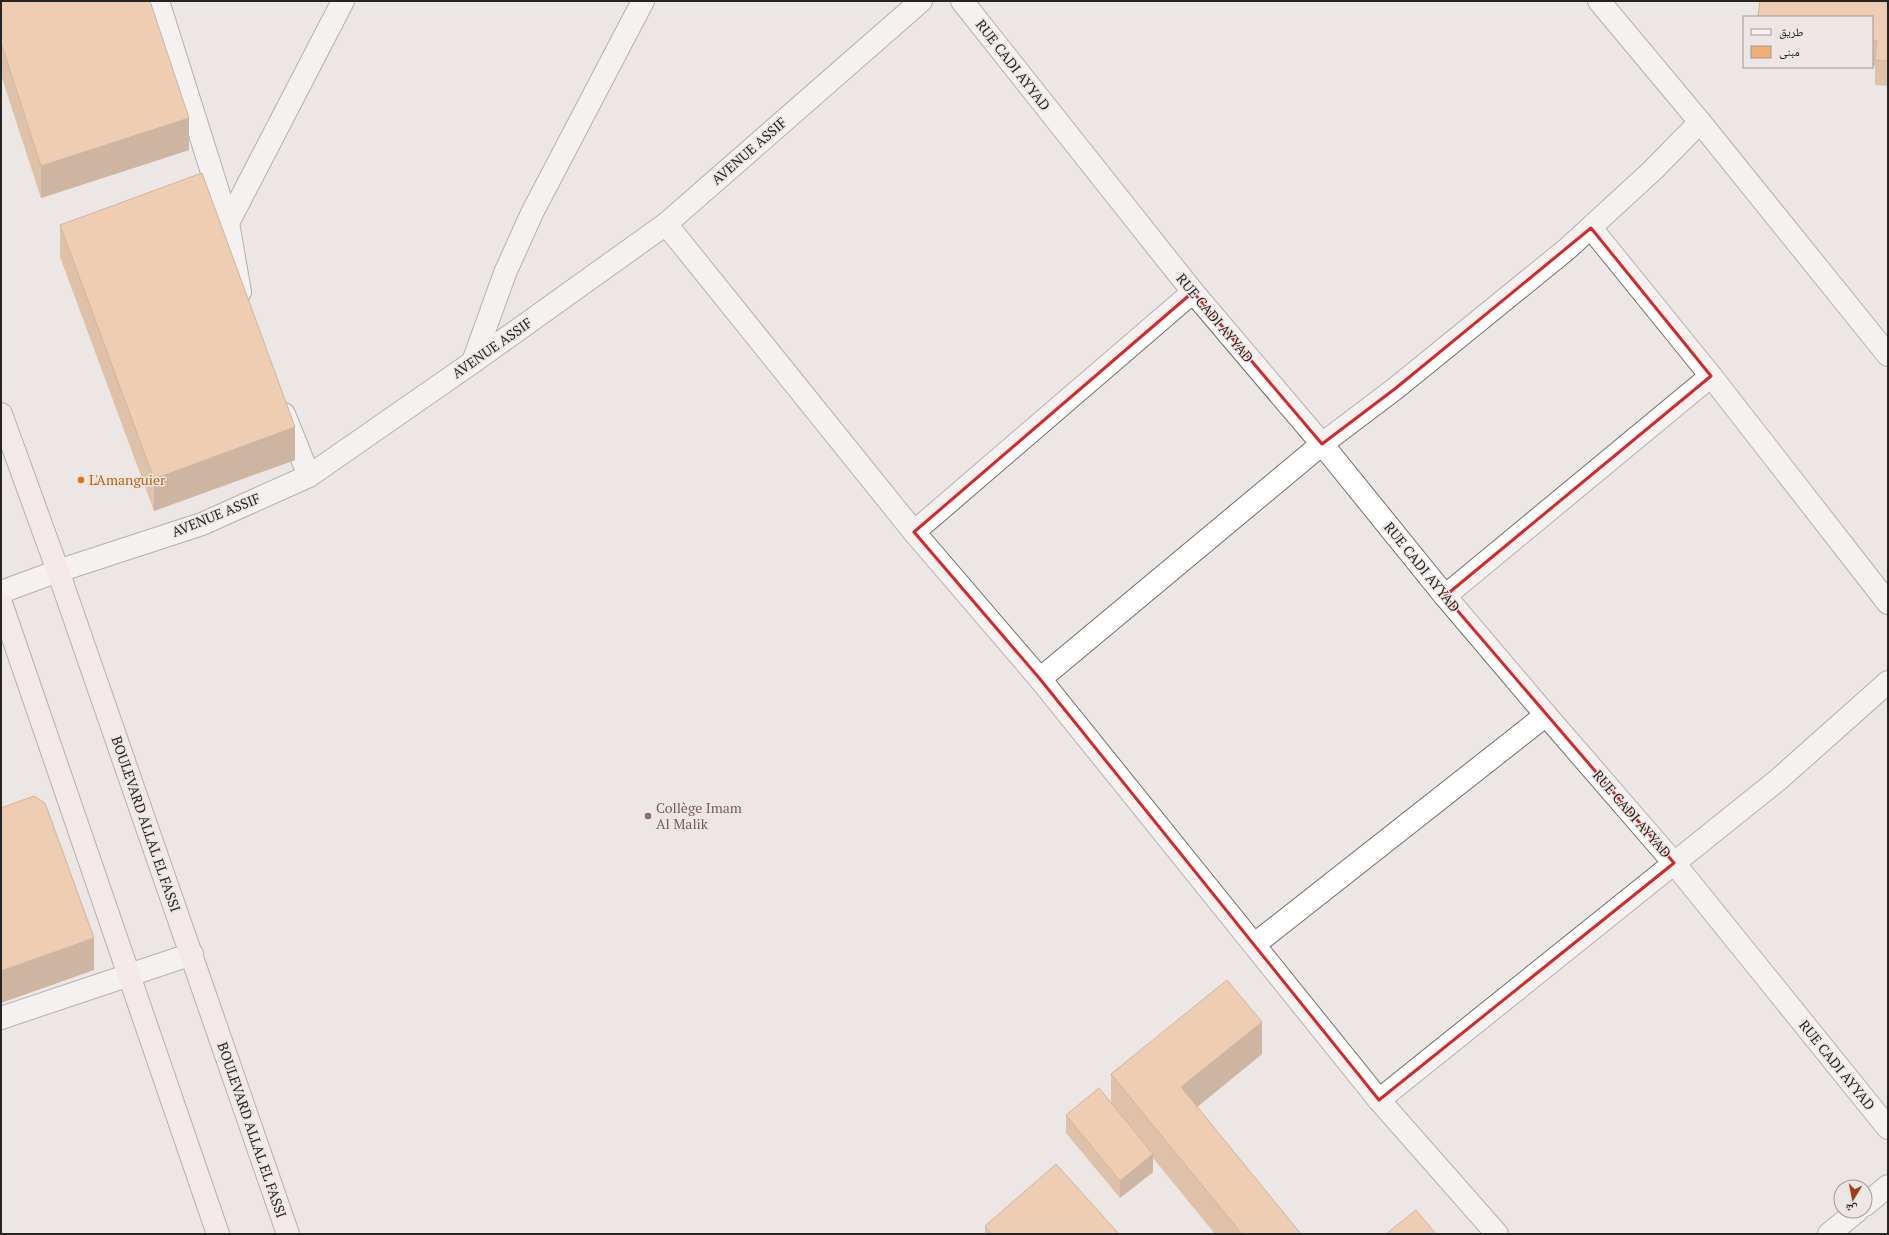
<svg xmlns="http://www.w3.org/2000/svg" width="1889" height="1235" viewBox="0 0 1889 1235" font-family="'PT Serif','Noto Naskh Arabic',serif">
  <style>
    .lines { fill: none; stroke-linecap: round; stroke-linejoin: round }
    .minor-casing { stroke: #736e6b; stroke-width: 24 }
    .secondary-casing { stroke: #736e6b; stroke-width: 24 }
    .minor { stroke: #fff; stroke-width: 22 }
    .secondary { stroke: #fcedef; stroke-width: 22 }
    .wall { fill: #ce9665 }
    .shaded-wall { fill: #a77a52 }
    .building { fill: #efaf75; stroke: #a77a52 }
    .marked { fill: none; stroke: #d62828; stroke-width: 3; stroke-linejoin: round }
    .food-dot { fill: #e8710a; stroke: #ece6e4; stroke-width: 1.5 }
    .education-dot { fill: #8d6e63; stroke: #ece6e4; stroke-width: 1.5 }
    .labels { text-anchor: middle; stroke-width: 3; stroke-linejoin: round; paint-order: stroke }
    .street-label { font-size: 14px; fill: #272524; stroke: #ece6e4 }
    .food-label { font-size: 14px; fill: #c56008; stroke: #ece6e4; text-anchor: start }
    .education-label { font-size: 14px; fill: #785e54; stroke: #ece6e4; text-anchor: start }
  </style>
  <rect width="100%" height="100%" fill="#ece6e4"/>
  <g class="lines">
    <defs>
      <g id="minor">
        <path d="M158 1 228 223 240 292"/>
        <path d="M962 1 1193 292 1322 444 1445 596 1546 715 1674 863 1888 1128"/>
        <path d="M1599 1 1700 122 1888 355"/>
        <path d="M228 223 343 1"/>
        <path d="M666 224 914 532 1040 679 1379 1100 1497 1234"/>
        <path d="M1591 228 1711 376 1888 603"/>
        <path d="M473 362 505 273 532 213 643 1"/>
        <path d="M284 414 309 476"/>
        <path d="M914 532 1193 292"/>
        <path d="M1 592 58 571 202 524 309 476 473 362 666 224 921 1"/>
        <path d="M1445 596 1711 376"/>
        <path d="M1040 679 1322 444 1396 388 1567 249 1653 170 1700 122"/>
        <path d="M1255 944 1546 715"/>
        <path d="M1 1018 192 954"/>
        <path d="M1379 1100 1779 779 1888 682"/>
        <path d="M1865 1205 1888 1186"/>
        <path d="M1829 1234 1857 1211"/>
      </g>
      <g id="secondary">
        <path d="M1 414 58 571 288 1234"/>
        <path d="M1 603 218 1234"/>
      </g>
    </defs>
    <use href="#minor" class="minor-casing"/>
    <use href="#secondary" class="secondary-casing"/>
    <use href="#minor" class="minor"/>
    <use href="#secondary" class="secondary"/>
  </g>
  <g class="wall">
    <path d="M1 1 189 150 41 198 1 75Z"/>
    <path d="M1888 1V86L1875 85V66H1872V17Z"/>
    <path d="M60 225 295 460 154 511 60 257Z"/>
    <path d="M1262 1054 1197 1107 1301 1234H1215L1153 1158V1172L1120 1198 1066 1133V1115L1111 1103V1074Z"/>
    <path d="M985 1226 1119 1234H985Z"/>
  </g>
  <g class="shaded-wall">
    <path d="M189 118V150L41 198V166Z"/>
    <path d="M295 427V460L154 511V479Z"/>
    <path d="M94 938V970L1 1003V971Z"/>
    <path d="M1262 1022V1054L1181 1120V1087Z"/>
    <path d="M1153 1154V1172L1120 1198V1181Z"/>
  </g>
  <g class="building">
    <path d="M1 1H150L189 118 41 166 1 43Z"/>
    <path d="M1760 1H1887V4L1888 5V61L1875 60 1877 41 1872 40V17H1758Z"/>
    <path d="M202 173 295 427 154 479 60 225Z"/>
    <path d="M34 796 45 803 94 938 1 971V808Z"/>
    <path d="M1227 980 1262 1022 1181 1087 1301 1234H1242L1111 1074Z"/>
    <path d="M1099 1088 1153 1154 1120 1181 1066 1115Z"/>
    <path d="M1056 1164 1119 1234H992L985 1226Z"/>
    <path d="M1416 1210 1436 1234H1386Z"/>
  </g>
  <path d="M0 0H1889V1235H0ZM1591 228 1711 376 1445 596 1674 863 1379 1100 1040 679 914 532 1193 292 1322 444 1396 388Z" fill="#ece6e4" fill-opacity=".55" fill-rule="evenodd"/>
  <path class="marked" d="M1591 228 1711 376 1445 596 1674 863 1379 1100 1040 679 914 532 1193 292 1322 444 1396 388Z"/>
  <circle class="food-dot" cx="81" cy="480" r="4"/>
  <circle class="education-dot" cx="648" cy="816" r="4"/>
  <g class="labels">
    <g class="street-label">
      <text transform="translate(1013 65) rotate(52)" y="5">RUE CADI AYYAD</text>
      <text transform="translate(749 151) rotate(-41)" y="5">AVENUE ASSIF</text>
      <text transform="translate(1215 318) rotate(50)" y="5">RUE CADI AYYAD</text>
      <text transform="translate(492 348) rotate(-35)" y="5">AVENUE ASSIF</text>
      <text transform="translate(216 515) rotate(-22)" y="5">AVENUE ASSIF</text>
      <text transform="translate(1422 567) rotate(51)" y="5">RUE CADI AYYAD</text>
      <text transform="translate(1632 814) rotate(49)" y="5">RUE CADI AYYAD</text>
      <text transform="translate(146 824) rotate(71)" y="5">BOULEVARD ALLAL EL FASSI</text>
      <text transform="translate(1837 1065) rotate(51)" y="5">RUE CADI AYYAD</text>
      <text transform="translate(252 1130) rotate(71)" y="5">BOULEVARD ALLAL EL FASSI</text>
    </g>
    <g class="food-label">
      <text x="89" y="485">L'Amanguier</text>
    </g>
    <g class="education-label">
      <text x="656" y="813">Collège Imam<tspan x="656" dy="16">Al Malik</tspan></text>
    </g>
  </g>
  <rect width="1889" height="1235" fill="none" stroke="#272524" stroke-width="4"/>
  <rect x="1743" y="16" width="130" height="52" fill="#ece6e4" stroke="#9d9997"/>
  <rect x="1751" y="29" width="20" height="6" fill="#fcedef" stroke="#9d9997"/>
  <text x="1779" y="36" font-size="12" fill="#272524">طريق</text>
  <rect x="1751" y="46" width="20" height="12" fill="#efaf75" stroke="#9d9997"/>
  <text x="1779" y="56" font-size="12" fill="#272524">مبنى</text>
  <g transform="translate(1853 1199) rotate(190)"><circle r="19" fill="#ece6e4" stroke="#9d9997"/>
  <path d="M0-3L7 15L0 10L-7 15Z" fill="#a33d13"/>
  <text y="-6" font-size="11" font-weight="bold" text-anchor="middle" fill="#272524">ش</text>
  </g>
</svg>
